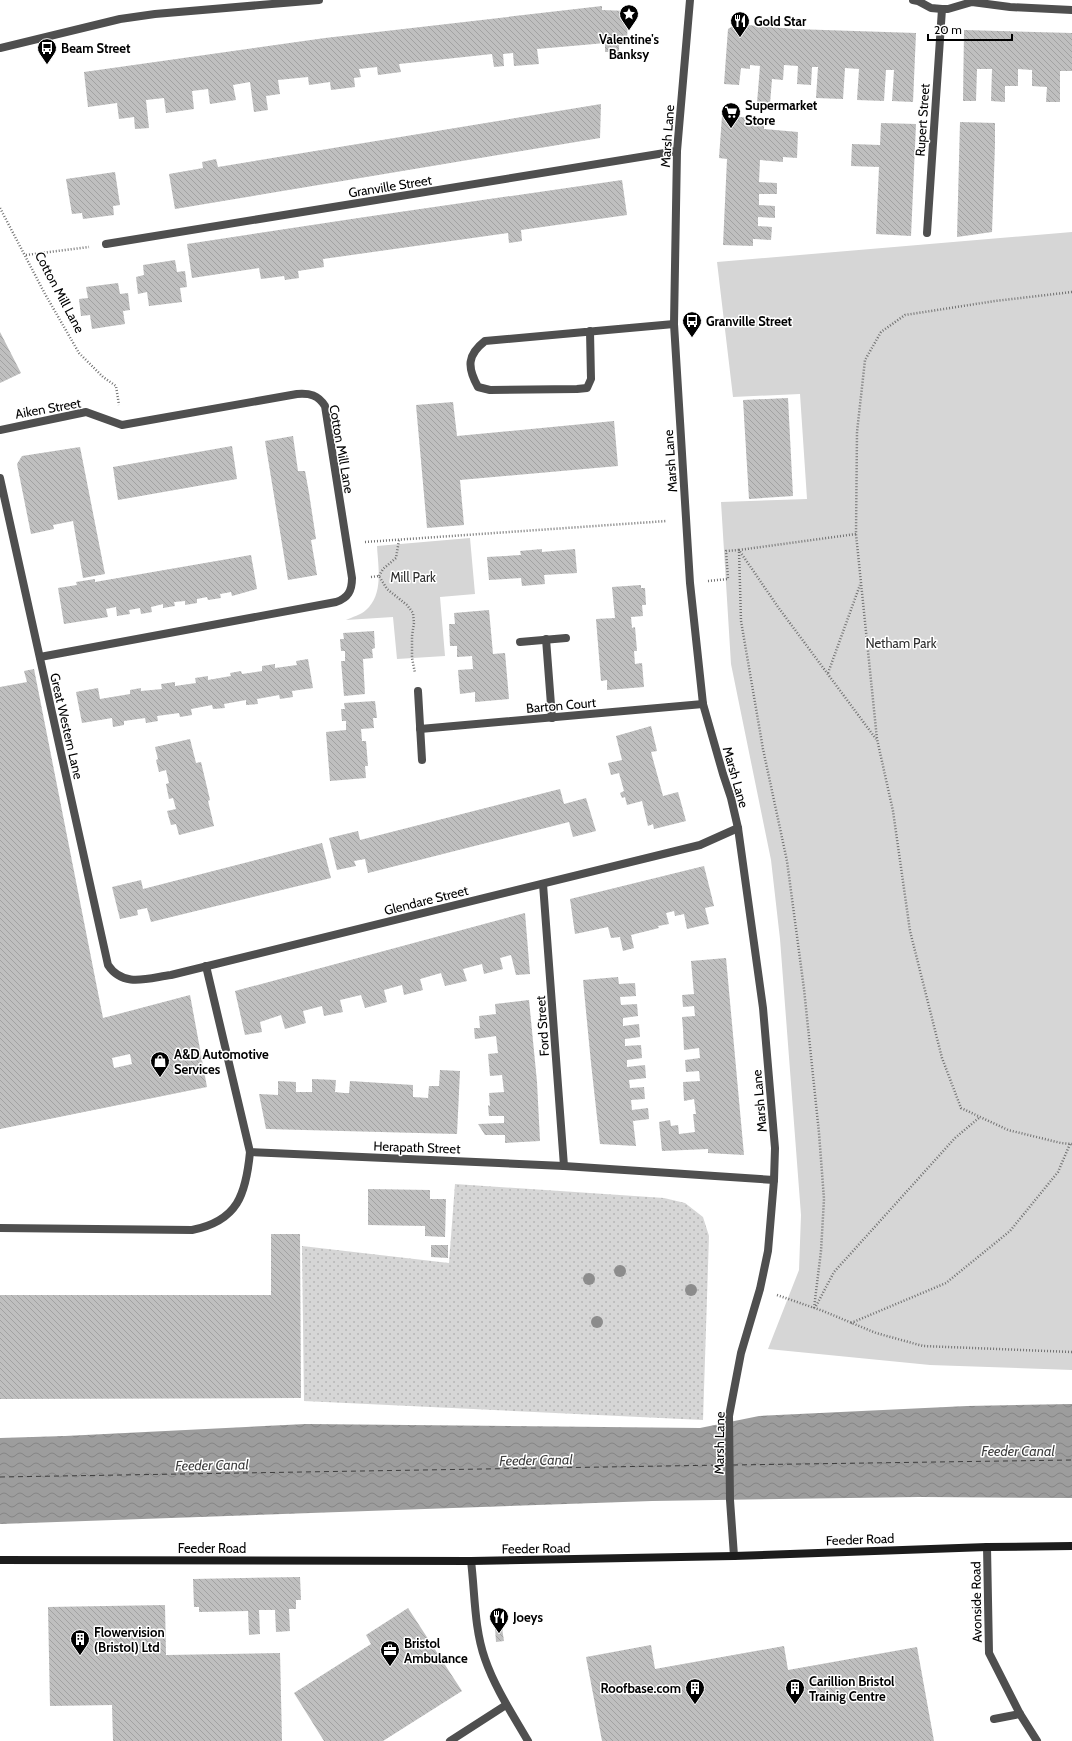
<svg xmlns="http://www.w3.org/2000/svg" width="1072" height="1741" viewBox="0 0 1072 1741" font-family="Cabin,sans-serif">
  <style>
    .grass { fill: url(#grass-dots) }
    .green { fill: #d6d6d6 }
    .water { fill: url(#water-waves) }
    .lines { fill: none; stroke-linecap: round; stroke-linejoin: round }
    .ferry { stroke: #3e3e3e; stroke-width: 1; stroke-dasharray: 5 4; stroke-linecap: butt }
    .building { fill: url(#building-back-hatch); fill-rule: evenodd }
    .path { stroke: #717171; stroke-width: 2.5; stroke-dasharray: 1 2; stroke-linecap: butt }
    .lane { stroke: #4f4f4f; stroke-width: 8 }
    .street { stroke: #4f4f4f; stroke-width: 8 }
    .secondary { stroke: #1c1c1c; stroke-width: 8 }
    .tree { fill: #8c8c8c }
    .labels { text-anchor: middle; stroke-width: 3; stroke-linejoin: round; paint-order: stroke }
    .poi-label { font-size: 13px; font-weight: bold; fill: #000; stroke: #fff; text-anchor: start }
    .street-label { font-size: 13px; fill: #000; stroke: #fff }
    .park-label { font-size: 13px; fill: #2d2d2d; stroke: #fff }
    .water-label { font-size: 14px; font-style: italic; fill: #3e3e3e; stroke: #fff }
  </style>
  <defs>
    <pattern id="grass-dots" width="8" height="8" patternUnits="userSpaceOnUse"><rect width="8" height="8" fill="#d6d6d6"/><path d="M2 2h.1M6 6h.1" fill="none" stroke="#b6b6b6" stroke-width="1.8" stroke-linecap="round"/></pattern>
    <pattern id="water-waves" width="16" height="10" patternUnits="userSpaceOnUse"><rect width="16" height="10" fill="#9d9d9d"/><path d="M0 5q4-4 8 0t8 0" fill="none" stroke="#858585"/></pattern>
    <pattern id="building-back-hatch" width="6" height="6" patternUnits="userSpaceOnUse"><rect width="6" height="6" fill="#bfbfbf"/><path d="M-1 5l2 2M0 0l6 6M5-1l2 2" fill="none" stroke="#a2a2a2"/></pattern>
  </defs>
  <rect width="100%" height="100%" fill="#fff"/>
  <path class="grass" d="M455 1184 664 1198 685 1203 703 1217 709 1236 703 1420 304 1401 302 1246 449 1263Z"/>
  <g class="green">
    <path d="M1072 232V1370L930 1365 768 1349 799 1270 801 1215 780 939 771 860 731 664 721 502 807 499 800 394 733 397 717 262Z"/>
    <path d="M470 538 475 594 440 597 445 656 397 659 393 617 346 620C352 617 361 615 366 610 384 594 378 567 377 546Z"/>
  </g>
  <path class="water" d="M1072 1404V1498L919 1497 652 1501 0 1524V1438L65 1436 306 1424 700 1428 759 1416 967 1406Z"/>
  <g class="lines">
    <g class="ferry">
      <path d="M733 1465 1072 1460"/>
      <path d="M0 1477 725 1465"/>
    </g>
  </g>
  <g class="building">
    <path d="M602 6V10L628 11 627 45 619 44V52H605V43L583 45 537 49 539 64 514 66 513 53 503 54 504 66 494 67 492 54 399 64 401 72 378 75 377 67 359 69 361 77 354 78 355 87 331 90 330 82 309 85 308 77 278 80 280 94 266 96 268 110 254 112 250 82 233 85 236 100 210 104 208 89 192 91 194 109 166 113 164 98 146 100 149 128 135 129 134 117 119 119 117 103 88 107 84 72 325 38Z"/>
    <path d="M736 24 794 29 916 33 913 102 892 101 894 70H886L884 101 857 100 859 69 845 68 843 99 816 98 818 67H812L811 85 797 84 798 66 784 65 783 80 772 79 770 104 757 103 760 66 750 65V69L741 68 739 85 724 84 728 29Z"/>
    <path d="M964 30 1072 33V71H1060V102H1046L1047 87 1032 86V70L1018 69V86H1005V102L991 101 992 69H977L976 101H963Z"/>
    <path d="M601 104 600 138 175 209 169 174 203 168 202 162 216 159 218 167Z"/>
    <path d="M722 116 756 118V121H764V129L798 132 797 158 783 157V162L760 160 759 182 777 183V194H759V205L775 206V218L758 217V226L772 227 771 240 753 239V246L723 245 727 159 719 158Z"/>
    <path d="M960 122 995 123V144L992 232 957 237Z"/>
    <path d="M881 123 916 124 911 236 876 234 879 167 851 166 852 144 880 145Z"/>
    <path d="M115 172 120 205 113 206 114 215 83 219 82 213 72 214 66 179Z"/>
    <path d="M622 180 627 215 521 230 522 241 509 243 508 233 323 259 324 267 298 271 299 278 285 280 284 276 261 279 259 268 192 278 187 244 365 217Z"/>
    <path d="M175 260 177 272 185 271 187 287 180 288 182 302 149 306 147 292 138 294 136 277 144 275 143 265Z"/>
    <path d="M118 283 120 294 128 293 130 310 123 311 125 324 92 329 90 315 81 316 79 299 88 298 86 287Z"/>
    <path d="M0 332 21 373 0 383Z"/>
    <path d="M788 398 793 496 749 499 743 400Z"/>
    <path d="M453 402 457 436 614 421 618 466 460 480 464 525 427 528 416 405Z"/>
    <path d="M293 436 298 471H305L309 493 316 539 311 540 317 575 288 580 265 441Z"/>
    <path d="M232 446 237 479 118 500 113 467Z"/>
    <path d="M80 447 105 574 83 578 73 521 53 525 54 529 31 534 17 464 22 456Z"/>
    <path d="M542 549V552L575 549 577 573 544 575 545 584 522 586 521 578 489 580 487 557 521 555 520 551Z"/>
    <path d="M251 555 257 589 232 596 231 592 220 594 221 598 208 600 207 597 197 599V603L185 605V601L174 602 175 606 163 608V604L151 607 152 612 141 614 140 608 129 610 130 614 117 616 116 607 106 609 108 617 64 624 58 588 77 585 76 582 95 579V582Z"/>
    <path d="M641 585V588H645L646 605H642L643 616 631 617 632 628 635 627 637 651H634L635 664 642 663 644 687 607 690V680L601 681 596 619 615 618 612 587Z"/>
    <path d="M489 610 493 654 505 653 509 699 475 702V692L460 694 458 670 473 669 472 656 457 657V646H450L449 624H455L454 613Z"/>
    <path d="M374 631 375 648 372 649 373 658 363 659 365 694 344 696 341 661H345V651H341L340 639H344L343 633Z"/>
    <path d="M308 659 313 688 292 691 293 697 280 699 279 695 257 699 258 704 246 705V700L224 704 225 708 213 709 212 705 191 709 192 715 180 717 179 713 157 716 158 721 146 723 145 718 124 721V725L113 727 112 718 82 723 76 692 98 688 100 699 130 694V690L141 688V691L162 689 161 684 175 682V686L196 683 195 678 208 676V680L231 676 230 673 241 671 242 674 262 671V666L275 664V668L297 665 296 661Z"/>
    <path d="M34 669 103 1018 190 995 207 1087 0 1129V687L27 682 24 671ZM130 1054 132 1064 114 1068 112 1058Z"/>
    <path d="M375 701 377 718H373L374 728 361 729 362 741H366L368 766H365L366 778 330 781 326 732 346 730V721H342L341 709H345L344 703Z"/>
    <path d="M651 726 657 751 651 752 663 796 678 792 686 821 654 829 653 824 648 826 642 801 627 805 625 797 622 798 620 793 624 791 619 773 611 775 608 763 622 760 616 736Z"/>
    <path d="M190 739 196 763 201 762 210 800 208 801 214 826 179 835 176 824 171 825 167 811 176 809 173 798 169 799 166 784 169 783 166 770 159 772 156 760 158 759 155 747Z"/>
    <path d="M560 789 564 804 586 798 596 831 573 837 569 822 368 873 365 859 354 861 356 866 337 870 329 838 358 831 360 840Z"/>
    <path d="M322 843 331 878 151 922 147 908 137 910 138 915 120 919 112 887 141 880 143 889Z"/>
    <path d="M704 866 714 906 705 908 709 924 687 929 684 914 675 916 674 911 666 913 669 924 658 926 659 928 631 935 634 948 623 951 620 937 611 938 608 927 575 934 570 899Z"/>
    <path d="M525 913 530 974 516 975 511 955 500 958 503 969 484 974 482 964 463 969 467 981 445 986 441 973 420 979 423 990 404 995 402 985 384 990 387 1002 365 1008 361 995 340 1000 343 1012 324 1016 322 1006 303 1011 306 1023 285 1029 281 1015 260 1022 262 1032 245 1035 235 991Z"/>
    <path d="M726 958 744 1155 708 1153V1149L662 1151 659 1122 670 1120 671 1126 678 1125 679 1134 695 1132 693 1114H696L694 1099 684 1101 683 1082 700 1081 699 1071 686 1072 685 1060 700 1058 699 1048 684 1050 683 1029 682 1017 695 1016 694 1006 683 1007 682 995 694 994 691 961Z"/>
    <path d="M618 977 619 984 635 983 636 996 620 997 621 1005 637 1004 638 1016 623 1018V1026L639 1024 640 1037 625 1039V1046L641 1045 642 1058 627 1060V1067L645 1065 646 1078 629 1080 630 1088 644 1087 645 1099 631 1100 632 1110 648 1108 649 1119 633 1121 636 1146 600 1144 591 1063 583 980Z"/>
    <path d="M529 1000 537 1082 540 1141 505 1143V1135H485L478 1124 504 1123V1116H489L488 1105 490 1106 489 1093 504 1092 502 1075 490 1076 488 1054 498 1053 496 1036 475 1039 474 1028H480L479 1016 496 1014 495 1004Z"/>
    <path d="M440 1070 460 1071 457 1134 266 1129 259 1094 278 1095V1081L296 1082V1092H312V1079L336 1080 335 1092 344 1093H349L350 1081 413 1085V1097L428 1098 429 1086H439Z"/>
    <path d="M368 1189 430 1190V1199H446L445 1237 425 1236V1226L368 1225Z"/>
    <path d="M271 1234H300L301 1398 0 1399V1295H271Z"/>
    <path d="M431 1245H448V1258L431 1257Z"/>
    <path d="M300 1577 301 1600H296V1609H289L290 1631 276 1632 275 1610H259L260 1634 249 1635 248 1611 199 1612V1607H194L193 1579Z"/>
    <path d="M165 1605 166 1655 280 1653 282 1741H113L112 1705 50 1706 48 1607Z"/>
    <path d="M408 1608 462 1691 383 1741H324L294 1693 371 1644 366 1635Z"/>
    <path d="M495 1628H502L504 1641 496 1642Z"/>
    <path d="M651 1645 655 1669 784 1646 788 1670 917 1647 934 1741H602L586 1657Z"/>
  </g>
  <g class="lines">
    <g class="path">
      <path d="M0 208 45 294 79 353 103 377 116 386 119 405"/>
      <path d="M26 255 89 247"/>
      <path d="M1072 292 995 301 905 315 881 332 865 360 857 432 856 534 877 739 893 811 910 931 942 1058 961 1108 1008 1130 1061 1143 1072 1144"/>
      <path d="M365 542 667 521"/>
      <path d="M379 576 383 569 396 558 399 540"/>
      <path d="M371 577 379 576 387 589 407 605 413 613 414 623 412 636V658L415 673"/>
      <path d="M708 581 728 579 726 551 739 550 778 607 876 739"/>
      <path d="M828 673 860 585"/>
      <path d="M777 1295 823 1311 876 1333 923 1346 1072 1352"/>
      <path d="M816 1306 834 1272 955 1138 980 1117"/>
      <path d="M814 1308 821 1251 824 1199 819 1133 804 989 787 861 763 749 741 621 739 550 856 534"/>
      <path d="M851 1323 946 1283 1010 1231 1058 1172 1070 1144"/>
    </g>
    <g class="lane">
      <path d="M590 331 591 379 587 388 577 389 490 390 478 387C467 367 467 355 485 341 548 335 611 330 674 324"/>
      <path d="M546 639 552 718"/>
      <path d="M520 642 566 638"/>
      <path d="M0 1228 192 1230C238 1221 246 1194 250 1152"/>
      <path d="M994 1719 1020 1714"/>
      <path d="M450 1741 506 1705"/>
    </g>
    <g class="street">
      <path d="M690 0 677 151 674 324 690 583 703 704 723 774 731 798 738 828 763 1008 775 1148 774 1180 768 1251 760 1289 741 1353 729 1416 730 1500 734 1556"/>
      <path d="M913 0 918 1 931 8 942 9H948L972 2 1010 7 1072 10"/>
      <path d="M0 48 120 19 155 14 319 0"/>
      <path d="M927 233 942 9"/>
      <path d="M106 244 677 151"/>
      <path d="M0 430 86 412 122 425 297 394C310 393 318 395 325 406L352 578C352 591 348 598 336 602L40 657"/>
      <path d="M0 478 108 965C123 988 148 978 171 975L700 845 738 828"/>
      <path d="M418 691 422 760"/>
      <path d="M420 729 703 704"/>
      <path d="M543 884 564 1166"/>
      <path d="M206 966 250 1152 564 1166 774 1180"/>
      <path d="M987 1547 989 1653 1020 1714 1037 1741"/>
      <path d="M471 1561C475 1593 474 1628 485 1659 495 1688 513 1715 528 1741"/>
    </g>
    <path class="secondary" d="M0 1560 471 1561 734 1556 987 1547 1072 1546"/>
  </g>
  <g class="tree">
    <circle cx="620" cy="1271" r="6"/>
    <circle cx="589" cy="1279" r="6"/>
    <circle cx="691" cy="1290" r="6"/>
    <circle cx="597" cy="1322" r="6"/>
  </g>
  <defs>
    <symbol id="sight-pin" viewBox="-11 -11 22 30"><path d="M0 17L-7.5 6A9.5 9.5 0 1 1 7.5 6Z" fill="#000" stroke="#fff"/><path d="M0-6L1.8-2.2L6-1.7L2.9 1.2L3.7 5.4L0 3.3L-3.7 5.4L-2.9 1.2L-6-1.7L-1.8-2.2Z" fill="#fff"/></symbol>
    <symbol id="restaurant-pin" viewBox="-11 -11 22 30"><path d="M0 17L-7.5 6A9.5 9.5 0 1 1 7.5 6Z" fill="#000" stroke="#fff"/><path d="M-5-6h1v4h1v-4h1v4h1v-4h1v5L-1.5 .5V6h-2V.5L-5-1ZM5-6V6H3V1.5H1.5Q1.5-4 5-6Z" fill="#fff"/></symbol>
    <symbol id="bus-pin" viewBox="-11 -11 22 30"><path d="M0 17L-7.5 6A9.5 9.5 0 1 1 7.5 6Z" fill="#000" stroke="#fff"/><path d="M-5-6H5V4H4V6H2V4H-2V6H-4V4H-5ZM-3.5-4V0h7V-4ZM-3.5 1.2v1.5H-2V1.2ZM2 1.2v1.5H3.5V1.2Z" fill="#fff"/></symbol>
    <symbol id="supermarket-pin" viewBox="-11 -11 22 30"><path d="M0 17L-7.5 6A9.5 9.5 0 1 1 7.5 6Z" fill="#000" stroke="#fff"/><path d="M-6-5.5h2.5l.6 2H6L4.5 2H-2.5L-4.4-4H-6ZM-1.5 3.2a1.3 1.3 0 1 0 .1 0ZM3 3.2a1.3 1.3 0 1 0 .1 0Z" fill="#fff"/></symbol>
    <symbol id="shop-pin" viewBox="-11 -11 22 30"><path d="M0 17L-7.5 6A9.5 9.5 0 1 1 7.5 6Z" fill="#000" stroke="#fff"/><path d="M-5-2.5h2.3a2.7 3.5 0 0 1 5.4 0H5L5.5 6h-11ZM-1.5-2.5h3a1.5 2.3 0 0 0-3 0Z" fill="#fff"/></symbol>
    <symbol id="building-pin" viewBox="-11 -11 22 30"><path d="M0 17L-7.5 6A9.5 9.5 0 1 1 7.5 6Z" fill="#000" stroke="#fff"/><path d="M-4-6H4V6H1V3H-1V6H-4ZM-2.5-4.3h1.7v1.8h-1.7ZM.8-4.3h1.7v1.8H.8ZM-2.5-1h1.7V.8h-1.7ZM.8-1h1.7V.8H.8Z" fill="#fff"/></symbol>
    <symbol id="office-pin" viewBox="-11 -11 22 30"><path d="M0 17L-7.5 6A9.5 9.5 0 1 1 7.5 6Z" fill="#000" stroke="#fff"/><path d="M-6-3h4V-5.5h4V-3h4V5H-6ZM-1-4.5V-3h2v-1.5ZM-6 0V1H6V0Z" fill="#fff"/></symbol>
  </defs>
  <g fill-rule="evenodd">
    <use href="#sight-pin" x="618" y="3" width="22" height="30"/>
    <use href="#restaurant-pin" x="729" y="10" width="22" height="30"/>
    <use href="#bus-pin" x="36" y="37" width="22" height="30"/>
    <use href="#supermarket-pin" x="720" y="101" width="22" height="30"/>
    <use href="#bus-pin" x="681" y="310" width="22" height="30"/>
    <use href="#shop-pin" x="149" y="1050" width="22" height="30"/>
    <use href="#restaurant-pin" x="488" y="1606" width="22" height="30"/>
    <use href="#building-pin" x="69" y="1628" width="22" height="30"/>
    <use href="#office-pin" x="379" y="1639" width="22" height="30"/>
    <use href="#building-pin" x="684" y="1677" width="22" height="30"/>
    <use href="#building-pin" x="784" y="1677" width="22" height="30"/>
  </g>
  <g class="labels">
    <g class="poi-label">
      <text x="754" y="26">Gold Star</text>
      <text x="629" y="44" text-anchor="middle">Valentine's<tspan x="629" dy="15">Banksy</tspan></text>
      <text x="61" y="53">Beam Street</text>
      <text x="745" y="110">Supermarket<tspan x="745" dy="15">Store</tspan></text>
      <text x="706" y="326">Granville Street</text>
      <text x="174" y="1059">A&amp;D Automotive<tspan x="174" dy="15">Services</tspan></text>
      <text x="513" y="1622">Joeys</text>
      <text x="94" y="1637">Flowervision<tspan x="94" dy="15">(Bristol) Ltd</tspan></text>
      <text x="404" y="1648">Bristol<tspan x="404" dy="15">Ambulance</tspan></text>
      <text x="809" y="1686">Carillion Bristol<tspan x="809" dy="15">Trainig Centre</tspan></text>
      <text x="681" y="1693" text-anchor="end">Roofbase.com</text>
    </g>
    <g class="street-label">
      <text transform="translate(922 120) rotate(-86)" y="5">Rupert Street</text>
      <text transform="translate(667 136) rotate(-86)" y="5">Marsh Lane</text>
      <text transform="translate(390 186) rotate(-9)" y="5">Granville Street</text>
      <text transform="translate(60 292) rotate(62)" y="5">Cotton Mill Lane</text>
      <text transform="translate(48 408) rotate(-10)" y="5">Aiken Street</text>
      <text transform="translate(342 449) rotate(80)" y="5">Cotton Mill Lane</text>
      <text transform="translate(670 461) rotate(-94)" y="5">Marsh Lane</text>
      <text transform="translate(561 705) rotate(-5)" y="5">Barton Court</text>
      <text transform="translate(67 726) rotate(77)" y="5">Great Western Lane</text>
      <text transform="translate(736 777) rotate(74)" y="5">Marsh Lane</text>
      <text transform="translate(426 900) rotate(-14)" y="5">Glendare Street</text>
      <text transform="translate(542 1026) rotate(-94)" y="5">Ford Street</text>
      <text transform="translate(759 1101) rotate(-95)" y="5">Marsh Lane</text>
      <text transform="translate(417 1147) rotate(2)" y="5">Herapath Street</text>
      <text transform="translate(719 1443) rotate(-89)" y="5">Marsh Lane</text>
      <text transform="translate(860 1539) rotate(-2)" y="5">Feeder Road</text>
      <text x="212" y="1553">Feeder Road</text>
      <text transform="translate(536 1548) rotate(-1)" y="5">Feeder Road</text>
      <text transform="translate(976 1602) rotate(-91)" y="5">Avonside Road</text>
    </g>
    <g class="park-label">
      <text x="413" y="582">Mill Park</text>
      <text x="901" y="648">Netham Park</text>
    </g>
    <g class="water-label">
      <text x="1018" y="1456">Feeder Canal</text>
      <text transform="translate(536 1460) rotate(-1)" y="5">Feeder Canal</text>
      <text transform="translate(212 1465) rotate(-1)" y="5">Feeder Canal</text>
    </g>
  </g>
  <path d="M928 34v6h84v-6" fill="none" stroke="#000000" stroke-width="2"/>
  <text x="934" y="34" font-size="12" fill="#000000" stroke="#ffffff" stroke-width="3" paint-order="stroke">20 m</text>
</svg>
